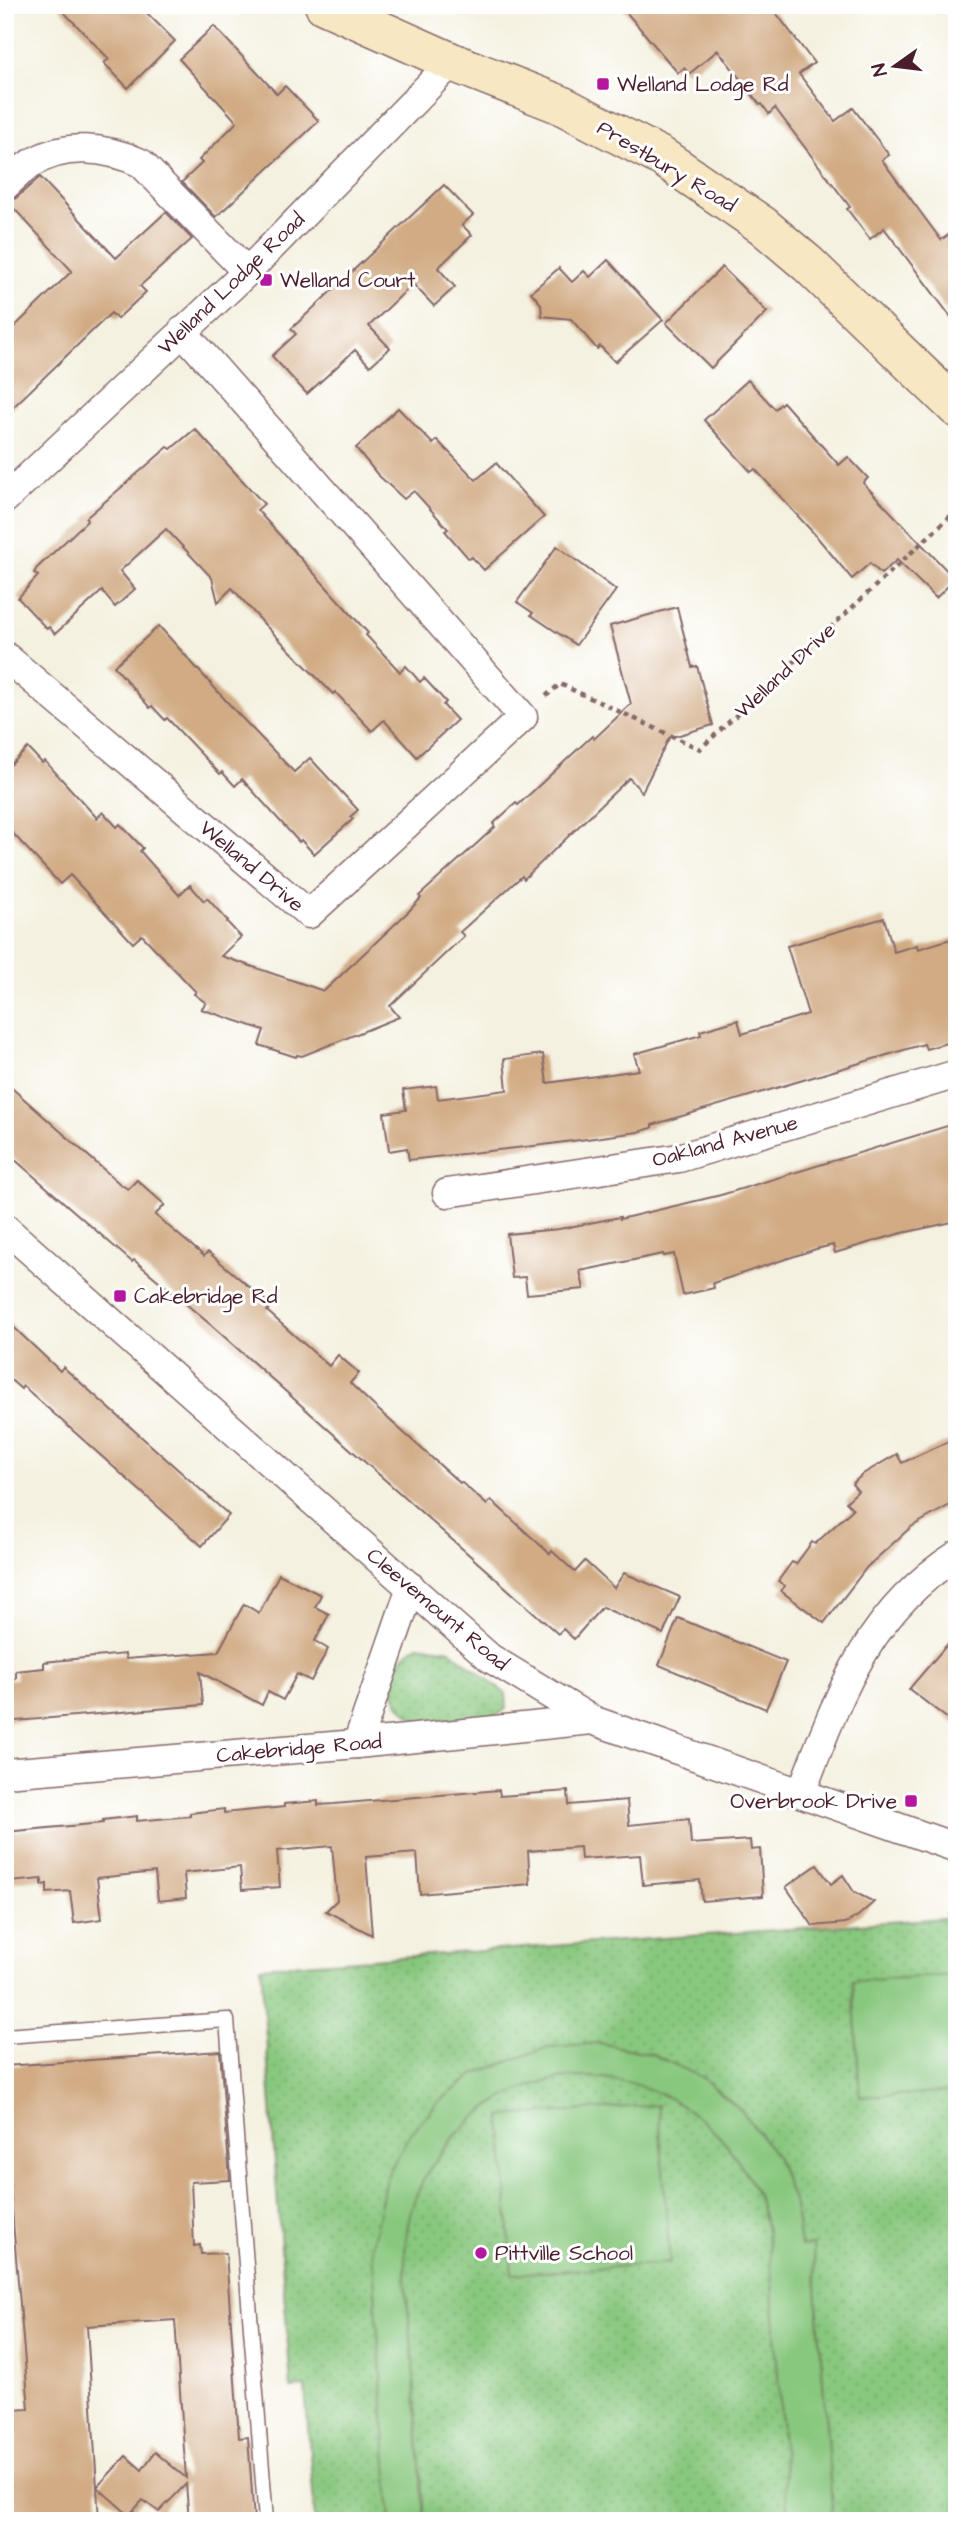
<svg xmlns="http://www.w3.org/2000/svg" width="962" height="2526" viewBox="0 0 962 2526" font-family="'Architects Daughter',sans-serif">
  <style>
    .grass { fill: url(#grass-dots); stroke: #697354; stroke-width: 2 }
    .pitch { fill: #88c77e; stroke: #697354; stroke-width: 2 }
    .building { fill: #d1ab84; fill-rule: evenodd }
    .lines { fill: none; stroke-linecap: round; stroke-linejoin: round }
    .lane-casing { stroke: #86686a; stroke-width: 17 }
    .street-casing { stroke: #86686a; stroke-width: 31 }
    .secondary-casing { stroke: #86686a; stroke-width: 41 }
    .path { stroke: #86686a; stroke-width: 4.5; stroke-dasharray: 5 5; stroke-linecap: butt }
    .lane { stroke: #fff; stroke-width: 14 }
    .street { stroke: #fff; stroke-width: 28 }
    .secondary { stroke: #f7e8c3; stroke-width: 38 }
    .poi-dot { fill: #b5179e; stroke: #fff; stroke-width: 2.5 }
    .labels { text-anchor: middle; stroke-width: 6; stroke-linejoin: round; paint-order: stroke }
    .poi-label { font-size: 21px; fill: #4a1f2b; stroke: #fff; text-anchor: start }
    .street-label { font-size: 21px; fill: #4a1f2b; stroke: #fff }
  </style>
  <defs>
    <pattern id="grass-dots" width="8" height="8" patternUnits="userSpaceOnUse" patternTransform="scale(1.75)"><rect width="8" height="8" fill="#88c77e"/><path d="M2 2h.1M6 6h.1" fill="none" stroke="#77aa6d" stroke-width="1.8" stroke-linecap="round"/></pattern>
  </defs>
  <rect width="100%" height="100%" fill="#fff"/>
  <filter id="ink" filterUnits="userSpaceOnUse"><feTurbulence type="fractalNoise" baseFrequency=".0143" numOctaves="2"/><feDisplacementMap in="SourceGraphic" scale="14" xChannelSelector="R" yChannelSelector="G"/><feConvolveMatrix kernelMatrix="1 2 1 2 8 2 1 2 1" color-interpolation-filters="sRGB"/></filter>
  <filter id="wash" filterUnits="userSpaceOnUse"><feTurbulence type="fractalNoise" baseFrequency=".00686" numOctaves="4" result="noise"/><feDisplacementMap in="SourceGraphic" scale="28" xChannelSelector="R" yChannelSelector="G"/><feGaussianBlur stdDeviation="1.57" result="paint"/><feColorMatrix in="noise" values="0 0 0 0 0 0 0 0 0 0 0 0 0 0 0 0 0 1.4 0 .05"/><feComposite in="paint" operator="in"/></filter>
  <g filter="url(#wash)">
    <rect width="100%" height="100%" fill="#f4f1e0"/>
    <g class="grass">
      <path d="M418 1645 450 1650 506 1694 507 1708 496 1716 420 1722C385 1703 382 1665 418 1645Z"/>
      <path d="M957 1917V2521H315L305 2387 291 2388 261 1967Z"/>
    </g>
    <g class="pitch">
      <path d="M955 1975 957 2091 860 2097 853 1981Z"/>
      <path d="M600 2043 652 2054 703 2078 741 2110 776 2156 795 2206 800 2246 813 2245 833 2521H788C783 2453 779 2385 774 2317 771 2280 772 2232 758 2198 705 2069 543 2032 450 2142 436 2158 423 2177 415 2198 397 2246 408 2300 412 2350 416 2407 420 2464 424 2521H391L372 2246 386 2178 408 2137 437 2103 475 2074 548 2047Z"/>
      <path d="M658 2105 670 2263 512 2274 501 2116Z"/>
    </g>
    <g id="blocks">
      <g class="building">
        <path d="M57 5H139L175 41 128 88 104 63 109 59Z"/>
        <path d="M620 5H770L814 63 799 74 835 121 853 108 889 155 882 160 941 240 957 229V325L884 228 870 239 847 209 850 207 775 108 769 114 762 104 760 105 718 50 689 74 684 68 678 73Z"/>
        <path d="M214 26 277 94 285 86 319 121 216 217 182 182 202 163 199 160 237 122 179 59Z"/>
        <path d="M40 177 116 258 166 212 192 239 140 286 146 292 117 319 111 313 5 415V336L72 271 8 202 16 198Z"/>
        <path d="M444 185 473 215 462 225 472 235 438 268 455 287 434 306 413 284 369 326 390 348 370 366 355 350 307 394 272 356 296 334 291 329Z"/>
        <path d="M608 260 663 320 615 362 600 346 597 349 571 319 542 316 541 304 531 292 559 268 572 282 584 271 590 277Z"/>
        <path d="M722 267 767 312 711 368 666 323Z"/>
        <path d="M748 380 775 409 783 402 839 465 848 457 868 478 863 483 955 579 936 598 897 560 881 574 870 563 852 579 817 537 755 469 751 472 704 420Z"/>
        <path d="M398 408 433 444 437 440 476 480 496 463 544 517 484 570 472 557 469 559 445 531 448 529 414 491 404 499 377 474 356 448Z"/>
        <path d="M195 429 264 504 257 510 368 633 366 635 400 672 406 666 420 682 424 678 446 702 443 705 457 720 417 757 384 720 372 731 335 692 333 694 265 625 232 588 218 602 212 578 166 529 120 571 135 589 115 607 102 591 55 634 49 627 47 629 18 598 38 576 34 573 37 568 87 521 86 518 168 447 171 449Z"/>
        <path d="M557 546 616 590 576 645 531 615 533 613 517 602Z"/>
        <path d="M677 607 692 667 697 666 713 725 669 738 642 792 629 778 524 879 522 876 460 932 464 936 390 1006 399 1017 302 1056 297 1055 296 1057 259 1045 264 1030 201 1009 206 1003 194 994 196 992 142 935 133 943 70 875 60 884 5 825V770L28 748 42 763 45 761 97 818 103 812 117 827 120 824 143 848 140 851 179 895 190 885 204 901 207 898 228 921 227 922 241 937 221 956 324 991 409 911 421 898 419 896 495 827 493 824 516 803 518 805 592 736 594 739 631 704 610 626Z"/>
        <path d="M159 626 238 714 294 772 310 758 358 810 350 817 353 819 314 854 301 840 299 842 242 779 235 786 222 772 220 774 167 718 165 720 152 706 150 708 114 666Z"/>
        <path d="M884 918 894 952 917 945 918 949 957 937V1040L926 1049 924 1044 652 1125V1128L638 1132 543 1145 409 1160 407 1148 389 1151 384 1113 406 1110 403 1090 436 1086 438 1099 507 1090 504 1059 543 1054 547 1083 639 1070 634 1054 701 1035 700 1031 738 1020 742 1034 808 1014 787 946Z"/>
        <path d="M5 1082 120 1184 128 1189 137 1180 165 1205 155 1215 204 1256 208 1252 271 1305 267 1311 329 1366 338 1355 359 1373 350 1383 374 1406 460 1483 461 1482 487 1505 491 1500 550 1554 552 1551 575 1572 585 1561 614 1588 624 1573 680 1597 663 1634 602 1607 574 1639 563 1629 558 1634 211 1325 134 1260 132 1262 5 1151Z"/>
        <path d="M957 1123V1221L898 1234 835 1253 833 1245 816 1249 713 1283 714 1288 683 1295 674 1254 664 1256 663 1254 580 1271 584 1289 527 1294 525 1277 512 1278 507 1234 559 1229 620 1217V1219L721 1195Z"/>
        <path d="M5 1319 60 1371 63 1367 229 1515 202 1546 23 1386 21 1389 5 1375Z"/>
        <path d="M957 1437V1501L911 1527 867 1567 824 1623 781 1591 785 1586 778 1581 792 1562 796 1564 812 1542 815 1544 853 1509 846 1502 858 1491 852 1484 863 1474 897 1454 902 1463Z"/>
        <path d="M279 1574 321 1595 315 1607 329 1614 315 1641 328 1649 311 1681 297 1674 283 1700 268 1692 262 1705 200 1672 203 1705 5 1722V1680L16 1679V1671L44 1668V1662L125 1654 126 1659 218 1652 244 1604 259 1613Z"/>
        <path d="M678 1618 786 1662 766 1709 659 1665Z"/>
        <path d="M957 1633V1726L909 1689Z"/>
        <path d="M499 1790 500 1796 568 1791 569 1805 627 1800 629 1825 689 1819 691 1844 750 1840 751 1850 760 1849 763 1896 702 1901 700 1880 643 1885 640 1855 581 1859 580 1847 528 1851 530 1884 420 1894 417 1853 366 1857 372 1935 326 1911 337 1900 332 1846 277 1851 280 1887 242 1890 240 1867 184 1873 186 1898 158 1901 155 1872 97 1878 102 1919 74 1923 70 1891 47 1893V1884L42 1885V1879L9 1882 5 1832 103 1823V1820L137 1816V1821L190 1816V1813L224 1809V1813L284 1807V1804L318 1801V1805L334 1804Z"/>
        <path d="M817 1865 831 1884 843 1875 854 1892 874 1902 858 1916 846 1923 813 1926 786 1887Z"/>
        <path d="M220 2051 230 2180 191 2182 194 2246 200 2245 201 2254 226 2253 239 2438 248 2437 254 2521H189L186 2484 159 2512 143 2500 129 2515 97 2487 99 2521H5V2425H12L11 2410 29 2409 8 2164 5 2165V2066ZM175 2320 186 2478 155 2452 142 2470 126 2456 97 2487 87 2326Z"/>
      </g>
    </g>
  </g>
  <g filter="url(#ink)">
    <use href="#blocks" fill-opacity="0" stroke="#86686a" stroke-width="2"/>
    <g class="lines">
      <defs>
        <path id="lane" d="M5 2036 227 2020 266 2521"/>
        <g id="street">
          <path d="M5 186C13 179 21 170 30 164 65 142 106 147 141 163L247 272"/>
          <path d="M5 499 247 272 452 62"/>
          <path d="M5 656 309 914 523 717 182 331"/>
          <path d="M447 1193 679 1158 957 1074"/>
          <path d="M5 1228 490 1658 592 1720 957 1848"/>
          <path d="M357 1744 411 1587"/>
          <path d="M5 1773 357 1744 592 1720"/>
          <path d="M801 1793C838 1698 866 1613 957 1555"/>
        </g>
        <path id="secondary" d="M324 5 452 62 559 104 662 157 762 225 808 264 957 408"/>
      </defs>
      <use href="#lane" class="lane-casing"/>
      <use href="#street" class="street-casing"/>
      <use href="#secondary" class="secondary-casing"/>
      <g class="path">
        <path d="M546 696 560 684 700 749 957 510"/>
        <path d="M5 2212 12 2207"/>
      </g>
      <use href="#lane" class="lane"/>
      <use href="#street" class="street"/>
      <use href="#secondary" class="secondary"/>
    </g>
  </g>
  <g class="poi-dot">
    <rect x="596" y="77" width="14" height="14" rx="3.5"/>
    <rect x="259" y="273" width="14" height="14" rx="3.5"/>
    <rect x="113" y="1289" width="14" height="14" rx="3.5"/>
    <rect x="904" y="1794" width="14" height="14" rx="3.5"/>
    <circle cx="481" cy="2253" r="7"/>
  </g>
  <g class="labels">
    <g class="poi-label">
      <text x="617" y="91">Welland Lodge Rd</text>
      <text x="280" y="287">Welland Court</text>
      <text x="134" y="1303">Cakebridge Rd</text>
      <text x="897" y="1808" text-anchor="end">Overbrook Drive</text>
      <text x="495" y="2260">Pittville School</text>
    </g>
    <g class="street-label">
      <text transform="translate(667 166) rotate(31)" y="7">Prestbury Road</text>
      <text transform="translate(231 283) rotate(-44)" y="7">Welland Lodge Road</text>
      <text transform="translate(785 670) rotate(-43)" y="7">Welland Drive</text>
      <text transform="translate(252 866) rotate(40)" y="7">Welland Drive</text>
      <text transform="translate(725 1141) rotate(-15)" y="7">Oakland Avenue</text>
      <text transform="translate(438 1609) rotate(40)" y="7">Cleevemount Road</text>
      <text transform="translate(299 1748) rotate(-5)" y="7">Cakebridge Road</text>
    </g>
  </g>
  <rect width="962" height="2526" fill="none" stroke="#fff" stroke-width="28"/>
  <g transform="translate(895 66) rotate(256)" stroke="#ffffff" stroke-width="5" paint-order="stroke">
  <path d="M0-5L12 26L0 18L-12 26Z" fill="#4a1f2b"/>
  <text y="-10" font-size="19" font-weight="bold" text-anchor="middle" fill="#4a1f2b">N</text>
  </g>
</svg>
